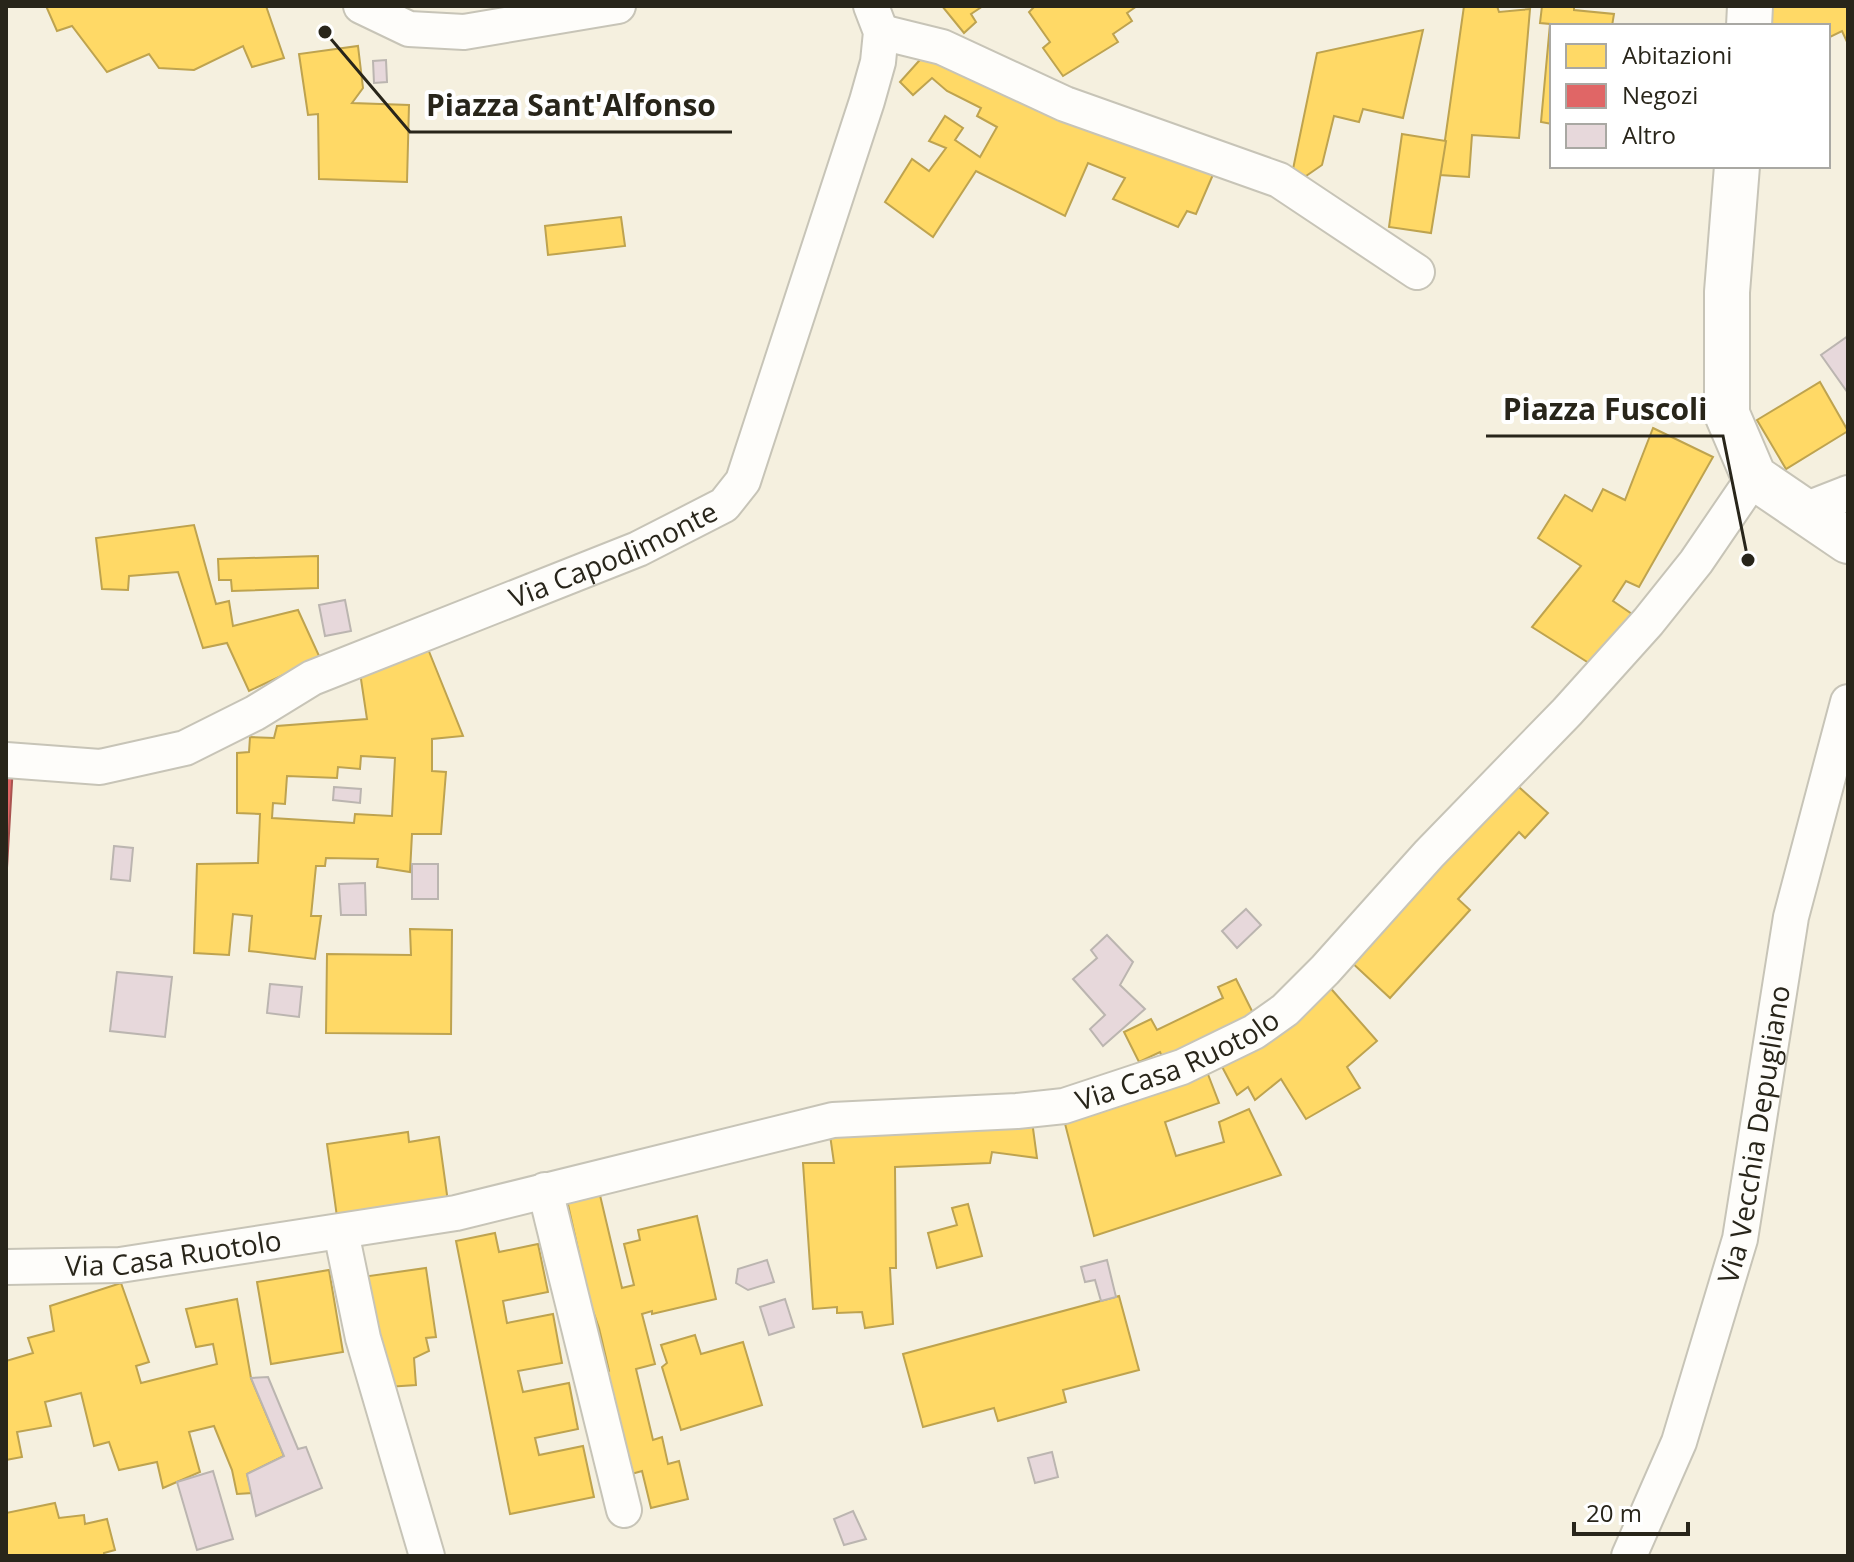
<svg xmlns="http://www.w3.org/2000/svg" width="1854" height="1562" viewBox="0 0 1854 1562" font-family="'Open Sans',sans-serif">
  <style>
    .homes { fill: #ffd966; stroke: #bea34f; stroke-width: 2; fill-rule: evenodd }
    .shops { fill: #e06666; stroke: #a9524f; stroke-width: 2 }
    .building { fill: #e7d8db; stroke: #bbb5b0; stroke-width: 2 }
    .lines { fill: none; stroke-linecap: round; stroke-linejoin: round }
    .minor-casing { stroke: #c7c4b7; stroke-width: 38 }
    .tertiary-casing { stroke: #c7c4b7; stroke-width: 48 }
    .minor { stroke: #fefdfa; stroke-width: 34 }
    .tertiary { stroke: #fefdfa; stroke-width: 44 }
    .labels { text-anchor: middle; stroke-width: 8; stroke-linejoin: round; paint-order: stroke }
    .street-label { font-size: 28px; fill: #28251a; stroke: #fff }
    .leader { fill: none; stroke: #28251a; stroke-width: 3 }
    .callout-dot { fill: #28251a; stroke: #fff; stroke-width: 3 }
    .callout-label { font-size: 30px; text-anchor: middle; font-weight: bold; fill: #28251a; stroke: #fff; stroke-width: 8; stroke-linejoin: round; paint-order: stroke }
  </style>
  <rect width="100%" height="100%" fill="#f5f0df"/>
  <g class="homes">
    <path d="M46 6H266L284 58 252 67 243 46 194 70 159 68 149 54 107 72 72 26 57 31Z"/>
    <path d="M942 6H983L971 14 976 22 964 33Z"/>
    <path d="M1035 6H1137L1127 13 1132 21 1113 34 1118 42 1063 76 1043 48 1050 42 1029 12Z"/>
    <path d="M1464 6H1497L1499 12 1530 9 1519 138 1472 135 1469 177 1440 175Z"/>
    <path d="M1542 6H1574V10L1614 14 1612 26H1552V124L1541 122 1550 24 1540 23Z"/>
    <path d="M1761 6H1848V44L1842 31 1828 38V26H1761Z"/>
    <path d="M1423 30 1403 118 1363 109 1359 122 1334 116 1322 165 1306 176 1292 174 1317 53Z"/>
    <path d="M358 46 363 88 352 103 409 105 407 182 319 179 318 114 308 115 299 54Z"/>
    <path d="M927 52 1215 170 1196 214 1187 211 1178 227 1113 199 1125 178 1088 163 1065 216 976 171 933 237 885 202 912 159 929 171 946 148 929 141 945 116 963 128 955 140 980 157 997 127 977 116 981 108 947 91 932 78 913 95 900 82Z"/>
    <path d="M1402 134 1446 141 1431 233 1389 227Z"/>
    <path d="M621 217 625 246 548 255 545 226Z"/>
    <path d="M1820 382 1848 431 1786 469 1757 420Z"/>
    <path d="M1653 428 1713 457 1639 587 1626 581 1613 601 1632 614 1592 665 1532 627 1581 566 1538 538 1565 495 1592 511 1603 489 1625 500Z"/>
    <path d="M194 525 216 604 229 601 233 626 298 610 320 658 249 691 227 643 203 648 178 572 129 576 128 590 102 589 96 538Z"/>
    <path d="M318 556V588L232 591 231 580H219L218 559Z"/>
    <path d="M426 644 463 736 432 739V771L446 772 441 834H412L410 872 377 867 378 859 326 858 325 866H316L311 916H321L315 959 249 951 252 916 233 914 229 955 194 953 197 864 258 863 260 814 237 813V753L249 752 250 737 274 738 277 726 367 719 359 666ZM361 756 395 758 392 816 355 814 354 823 272 818 273 803 285 804 287 776 337 778 338 767 360 769Z"/>
    <path d="M1511 780 1548 813 1525 838 1519 832 1458 899 1470 910 1390 998 1349 960Z"/>
    <path d="M410 929 452 930 451 1034 326 1033 327 954 411 955Z"/>
    <path d="M1236 979 1256 1019 1165 1063 1160 1052 1139 1062 1124 1032 1151 1019 1157 1030 1223 998 1218 987Z"/>
    <path d="M1326 983 1377 1041 1347 1067 1360 1088 1306 1119 1281 1079 1255 1100 1248 1087 1237 1095 1219 1061Z"/>
    <path d="M1204 1064 1219 1103 1165 1122 1176 1156 1224 1142 1219 1122 1249 1109 1281 1175 1094 1236 1063 1116Z"/>
    <path d="M1032 1121 1037 1158 992 1152 990 1163 895 1167 896 1268H890L893 1324 865 1328 862 1312 837 1313V1307L813 1309 803 1163H834L829 1128Z"/>
    <path d="M408 1132 409 1142 439 1137 448 1202 337 1217 327 1144Z"/>
    <path d="M599 1191 622 1288 634 1285 624 1244 640 1240 638 1230 697 1216 716 1299 652 1314V1311L642 1314 655 1364 636 1369 653 1440 662 1437 668 1464 679 1461 688 1499 651 1508 642 1471 628 1475 604 1373 609 1371 599 1328 573 1255 579 1254 567 1200Z"/>
    <path d="M968 1204 982 1256 937 1268 928 1233 957 1225 952 1208Z"/>
    <path d="M495 1233 499 1252 538 1244 548 1292 503 1301 507 1323 553 1314 562 1363 518 1371 523 1392 569 1383 578 1429 535 1438 539 1455 583 1446 594 1497 510 1514 456 1241Z"/>
    <path d="M426 1268 436 1337 426 1338 429 1351 414 1358 416 1385 387 1387 362 1277Z"/>
    <path d="M329 1270 343 1352 271 1364 257 1282Z"/>
    <path d="M121 1283 149 1362 136 1366 141 1383 217 1364 213 1344 196 1347 186 1309 237 1299 251 1378 284 1456 247 1474 252 1493 237 1494 232 1470 214 1426 189 1432 200 1472 163 1488 157 1462 119 1470 109 1442 94 1446 81 1393 45 1402 51 1426 17 1432 22 1457 6 1460V1361L33 1353 28 1338 54 1331 50 1306Z"/>
    <path d="M1119 1296 1139 1370 1063 1390 1066 1402 998 1421 994 1408 923 1427 903 1354Z"/>
    <path d="M695 1335 701 1354 743 1342 762 1405 681 1430 662 1367 667 1363 661 1345Z"/>
    <path d="M55 1503 59 1518 84 1515 85 1524 107 1519 115 1550 104 1553V1556H6V1513Z"/>
  </g>
  <path class="shops" d="M6 764 13 765 6 885Z"/>
  <g class="building">
    <path d="M386 60 387 82 374 83 373 61Z"/>
    <path d="M1848 336V393L1821 355Z"/>
    <path d="M345 600 351 631 325 636 319 605Z"/>
    <path d="M334 787 361 789 360 803 333 800Z"/>
    <path d="M114 846 133 848 130 881 111 879Z"/>
    <rect x="412" y="864" width="26" height="35"/>
    <path d="M365 883 366 915H341L339 884Z"/>
    <path d="M1246 909 1261 925 1237 948 1222 931Z"/>
    <path d="M1107 935 1133 962 1120 985 1145 1009 1103 1046 1090 1029 1105 1015 1073 979 1097 958 1091 950Z"/>
    <path d="M117 972 172 977 165 1037 110 1031Z"/>
    <path d="M270 984 302 987 299 1017 267 1013Z"/>
    <path d="M767 1260 774 1282 748 1290 736 1283 738 1269Z"/>
    <path d="M1107 1260 1116 1297 1101 1301 1095 1280 1085 1282 1081 1267Z"/>
    <path d="M785 1299 794 1327 769 1335 760 1307Z"/>
    <path d="M268 1377 298 1449 306 1447 322 1488 256 1516 247 1474 284 1456 251 1378Z"/>
    <path d="M1052 1452 1058 1477 1035 1483 1028 1458Z"/>
    <path d="M213 1471 233 1539 197 1550 177 1482Z"/>
    <path d="M853 1511 866 1539 844 1545 834 1519Z"/>
  </g>
  <g class="lines">
    <defs>
      <g id="minor">
        <path d="M361 6 409 29 464 32 618 6"/>
        <path d="M881 32 942 47 1065 104 1279 180 1417 272"/>
        <path d="M1802 511 1848 493"/>
        <path id="s1" d="M6 760 100 767 185 748 255 713 312 678 638 549 724 505 743 481 867 101 878 62 881 32 871 6"/>
        <path d="M545 1190 624 1510"/>
        <path d="M341 1232 363 1338 427 1556"/>
        <path id="s2" d="M6 1267 120 1265 456 1213 833 1120 1017 1111 1064 1106 1182 1067 1254 1032 1285 1010 1325 970 1429 854 1567 712 1648 622 1696 562 1754 477"/>
        <path id="s3" d="M1629 1556 1679 1442 1740 1239 1791 917 1848 702"/>
      </g>
      <g id="tertiary">
        <path d="M1749 26 1750 6"/>
        <path d="M1737 166 1727 292V414L1754 477 1848 541"/>
      </g>
    </defs>
    <use href="#minor" class="minor-casing"/>
    <use href="#tertiary" class="tertiary-casing"/>
    <use href="#minor" class="minor"/>
    <use href="#tertiary" class="tertiary"/>
  </g>
  <g class="labels">
    <g class="street-label">
      <text dy="10" stroke="none"><textPath href="#s1" startOffset="652">Via Capodimonte</textPath></text>
      <text dy="10" stroke="none"><textPath href="#s2" startOffset="1196">Via Casa Ruotolo</textPath></text>
      <text dy="10" stroke="none"><textPath href="#s3" startOffset="442">Via Vecchia Depugliano</textPath></text>
      <text dy="10" stroke="none"><textPath href="#s2" startOffset="168">Via Casa Ruotolo</textPath></text>
    </g>
  </g>
  <path class="leader" d="M325 32L410 132H732M1748 560L1723 436H1486"/>
  <g class="callout-dot">
    <circle cx="325" cy="32" r="8"/>
    <circle cx="1748" cy="560" r="8"/>
  </g>
  <g class="callout-label">
    <text x="571" y="116">Piazza Sant'Alfonso</text>
    <text x="1605" y="420">Piazza Fuscoli</text>
  </g>
  <rect width="1854" height="1562" fill="none" stroke="#28251a" stroke-width="16"/>
  <rect x="1550" y="24" width="280" height="144" fill="#ffffff" stroke="#a9a8a3" stroke-width="2"/>
  <rect x="1566" y="44" width="40" height="24" fill="#ffd966" stroke="#a9a8a3" stroke-width="2"/>
  <text x="1622" y="64" font-size="24" fill="#28251a">Abitazioni</text>
  <rect x="1566" y="84" width="40" height="24" fill="#e06666" stroke="#a9a8a3" stroke-width="2"/>
  <text x="1622" y="104" font-size="24" fill="#28251a">Negozi</text>
  <rect x="1566" y="124" width="40" height="24" fill="#e7d8db" stroke="#a9a8a3" stroke-width="2"/>
  <text x="1622" y="144" font-size="24" fill="#28251a">Altro</text>
  <path d="M1574 1522v12h114v-12" fill="none" stroke="#28251a" stroke-width="4"/>
  <text x="1586" y="1522" font-size="24" fill="#28251a" stroke="#ffffff" stroke-width="6" paint-order="stroke">20 m</text>
</svg>
